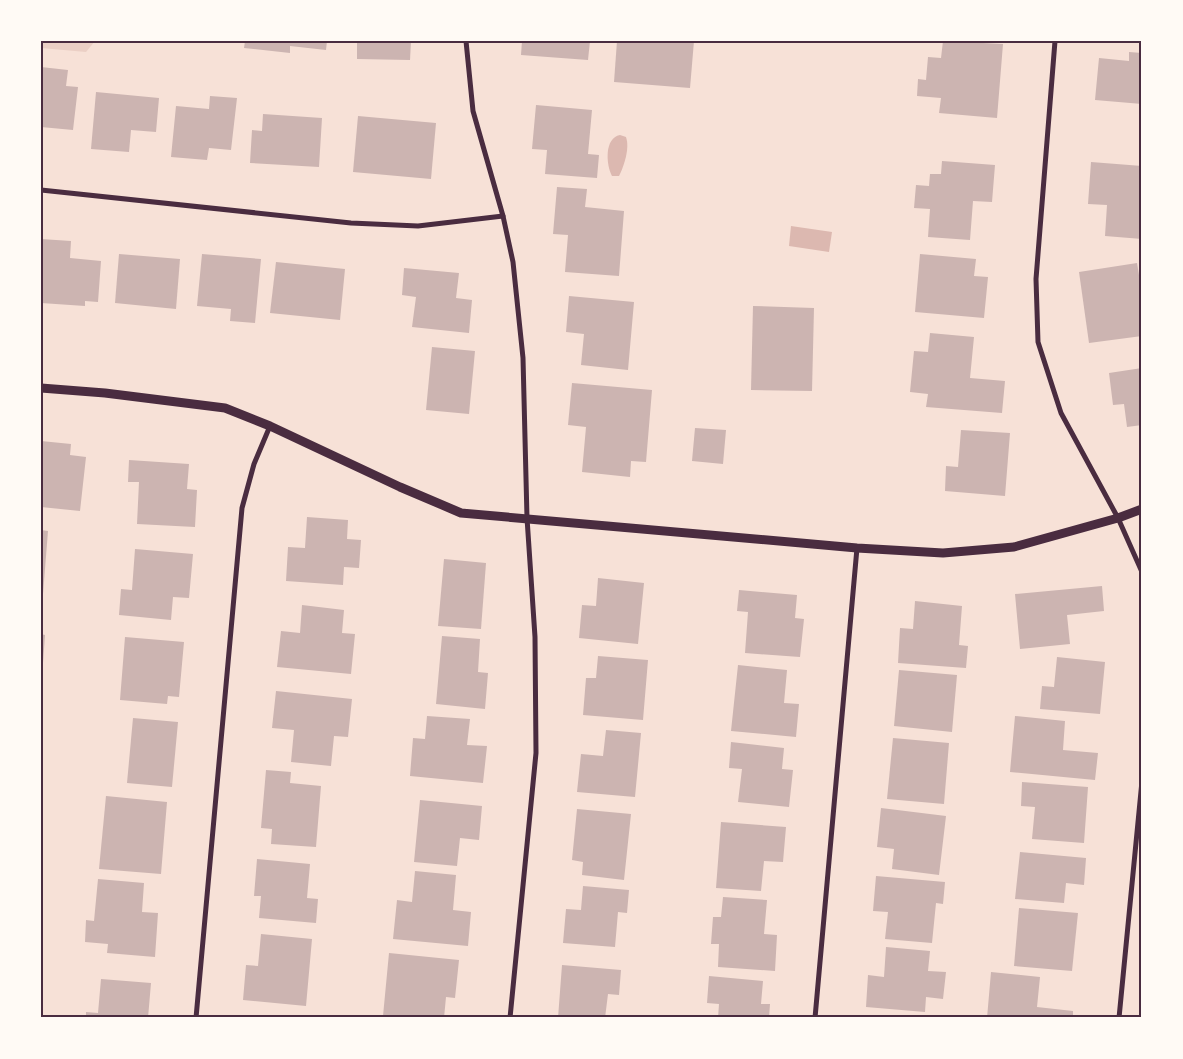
<svg xmlns="http://www.w3.org/2000/svg" width="1183" height="1059" viewBox="0 0 1183 1059" font-family="'Source Serif 4',serif">
  <style>
    .green { fill: #ebcfc5 }
    .water { fill: #dcb8b0 }
    .building { fill: #ccb4b1 }
    .lines { fill: none; stroke-linecap: round; stroke-linejoin: round }
    .minor { stroke: #4a2c40; stroke-width: 5 }
    .tertiary { stroke: #4a2c40; stroke-width: 9 }
    .neatline { fill: none; stroke: #4a2c40; stroke-width: 2 }
  </style>
  <rect width="100%" height="100%" fill="#f7e1d7"/>
  <path class="green" d="M41 41H95L86 52 41 48Z"/>
  <g class="water">
    <path d="M620 135 626 137C630 148 624 166 619 176H612C606 165 604 138 620 135Z"/>
    <path d="M791 226 832 232 829 252 789 246Z"/>
  </g>
  <g class="building">
    <path d="M245 41H327L326 50 290 46V53L244 48Z"/>
    <path d="M357 41H411L410 60 357 59Z"/>
    <path d="M522 41H590L588 60 521 55Z"/>
    <path d="M617 41H694L690 88 614 82Z"/>
    <path d="M943 41 1003 44 997 118 939 113 941 98 917 96 918 79 926 80 928 57 941 58Z"/>
    <path d="M1129 52 1142 53V104L1095 100 1099 58 1129 61Z"/>
    <path d="M41 67 68 70 66 86 78 87 73 130 41 127Z"/>
    <path d="M96 92 159 98 156 132 131 130 129 152 91 149Z"/>
    <path d="M210 96 237 98 231 150 209 148 207 160 171 157 176 106 209 109Z"/>
    <path d="M536 105 592 110 588 154 599 155 597 178 545 174 547 150 532 149Z"/>
    <path d="M263 114 322 118 319 167 250 163 252 130 262 131Z"/>
    <path d="M358 116 436 123 431 179 353 172Z"/>
    <path d="M942 161 995 165 992 202 973 201 970 240 928 237 930 209 914 208 916 185 929 186 930 174H941Z"/>
    <path d="M1091 162 1142 166V239L1105 236 1107 205 1088 204Z"/>
    <path d="M557 187 587 189 585 207 624 211 619 276 565 272 568 235 553 234Z"/>
    <path d="M41 239 71 241 70 258 101 261 98 302 85 301V306L41 303Z"/>
    <path d="M119 254 180 259 176 309 115 303Z"/>
    <path d="M202 254 261 259 255 323 230 321 231 309 197 306Z"/>
    <path d="M920 254 976 259 974 276 988 277 984 318 915 312Z"/>
    <path d="M276 262 345 269 340 320 270 313Z"/>
    <path d="M1137 263 1142 293V336L1089 343 1079 272Z"/>
    <path d="M404 268 459 273 456 298 472 300 469 333 412 327 416 297 402 295Z"/>
    <path d="M569 296 634 302 628 370 581 365 584 334 566 332Z"/>
    <path d="M753 306 814 308 812 391 751 390Z"/>
    <path d="M930 333 974 337 970 378 1005 381 1002 413 926 407 928 394 910 392 914 351 928 352Z"/>
    <path d="M432 347 475 351 469 414 426 410Z"/>
    <path d="M1142 368V425L1127 427 1124 404 1113 405 1109 373Z"/>
    <path d="M572 383 652 390 646 462 631 461 630 477 582 472 586 427 568 425Z"/>
    <path d="M695 428 726 430 723 464 692 461Z"/>
    <path d="M961 430 1010 433 1005 496 945 491 946 466 958 467Z"/>
    <path d="M41 441 71 444 70 455 86 457 80 511 41 507Z"/>
    <path d="M129 460 189 464 187 489 197 490 195 527 137 524 139 482H128Z"/>
    <path d="M307 517 348 520 347 539 361 540 359 568 344 567 343 585 286 581 288 547 305 548Z"/>
    <path d="M41 530 48 531 43 594H41Z"/>
    <path d="M135 549 193 554 189 598 173 597 171 620 119 615 121 589 132 590Z"/>
    <path d="M444 559 486 563 481 629 438 626Z"/>
    <path d="M598 578 644 583 638 644 579 638 582 605 596 606Z"/>
    <path d="M1102 586 1104 611 1067 615 1070 644 1020 649 1015 594Z"/>
    <path d="M739 590 797 595 795 618 804 619 800 657 745 653 748 612 737 611Z"/>
    <path d="M915 601 962 606 959 645 968 646 966 668 898 663 900 628 913 629Z"/>
    <path d="M302 605 344 610 342 633 355 634 351 674 277 667 281 631 300 633Z"/>
    <path d="M41 634 45 635 43 663H41Z"/>
    <path d="M442 636 480 639 478 672 488 673 485 709 436 704Z"/>
    <path d="M125 637 184 642 179 697 168 696 167 704 120 700Z"/>
    <path d="M598 656 648 660 643 720 583 715 586 678H596Z"/>
    <path d="M1057 657 1105 662 1100 714 1040 709 1042 686 1054 687Z"/>
    <path d="M738 665 787 670 784 703 799 704 796 737 731 731Z"/>
    <path d="M899 670 957 675 952 732 894 726Z"/>
    <path d="M276 691 352 699 348 737 334 736 331 766 291 762 294 730 272 728Z"/>
    <path d="M427 716 470 719 467 745 487 746 483 783 410 776 413 738 425 739Z"/>
    <path d="M1015 716 1065 721 1063 750 1098 753 1095 780 1010 772Z"/>
    <path d="M133 718 178 722 172 787 127 783Z"/>
    <path d="M606 730 641 733 635 797 577 792 581 754 603 756Z"/>
    <path d="M893 738 949 743 944 804 887 799Z"/>
    <path d="M731 742 784 748 782 769 793 770 789 807 738 802 742 769 729 768Z"/>
    <path d="M266 770 291 772 290 783 321 786 316 847 271 844 272 829 261 828Z"/>
    <path d="M1022 782 1088 787 1084 843 1032 839 1035 807 1021 806Z"/>
    <path d="M106 796 167 802 161 874 99 869Z"/>
    <path d="M420 800 482 806 479 840 460 838 457 866 414 862Z"/>
    <path d="M881 808 946 816 939 875 892 869 894 849 877 847Z"/>
    <path d="M577 809 631 814 624 880 582 875 583 862 572 860Z"/>
    <path d="M721 822 786 827 783 862 764 861 761 891 716 888Z"/>
    <path d="M1020 852 1086 858 1084 885 1066 883 1064 903 1015 899Z"/>
    <path d="M257 859 310 864 307 898 318 899 316 923 259 918 261 896H254Z"/>
    <path d="M415 871 456 875 453 910 471 912 468 946 393 939 397 900 412 902Z"/>
    <path d="M876 876 945 882 943 904 936 903 932 943 885 939 888 912 873 911Z"/>
    <path d="M98 879 144 883 142 912 158 913 155 957 107 953 108 944 85 942 86 920 94 921Z"/>
    <path d="M583 886 629 890 627 913 618 912 615 947 563 943 566 909 581 910Z"/>
    <path d="M723 897 767 900 764 934 777 935 775 971 718 967 719 944H711L713 917H721Z"/>
    <path d="M1019 908 1078 913 1072 971 1014 966Z"/>
    <path d="M261 934 312 939 306 1006 243 1000 246 965 258 966Z"/>
    <path d="M886 947 930 951 928 971 946 972 943 999 926 997 925 1012 866 1007 868 975 884 977Z"/>
    <path d="M389 953 459 960 455 998 446 997 444 1018 383 1016Z"/>
    <path d="M562 965 621 970 619 995 608 994 605 1018H558Z"/>
    <path d="M991 972 1040 977 1037 1007 1073 1011V1018H987Z"/>
    <path d="M709 976 763 981 761 1004H770L769 1018H718L719 1004 707 1003Z"/>
    <path d="M101 979 151 983 148 1018H86V1012L98 1013Z"/>
    <path d="M866 1015 881 1016V1018H866Z"/>
  </g>
  <g class="lines">
    <g class="minor">
      <path d="M466 41 473 111 503 216 513 262 523 358 527 518 535 637 536 753 510 1018"/>
      <path d="M1055 41 1036 279 1038 342 1061 413 1118 518 1142 572"/>
      <path d="M41 190 351 223 418 226 503 216"/>
      <path d="M196 1018 242 508 254 464 270 426"/>
      <path d="M815 1018 857 548"/>
      <path d="M1119 1018 1142 781"/>
    </g>
    <path class="tertiary" d="M41 388 105 393 225 408 270 426 400 487 461 513 857 548 943 553 1014 547 1118 518 1142 509"/>
  </g>
  <rect width="1183" height="1059" fill="none" stroke="#fffaf5" stroke-width="85"/>
  <rect x="42" y="42" width="1098" height="974" class="neatline"/>
</svg>
